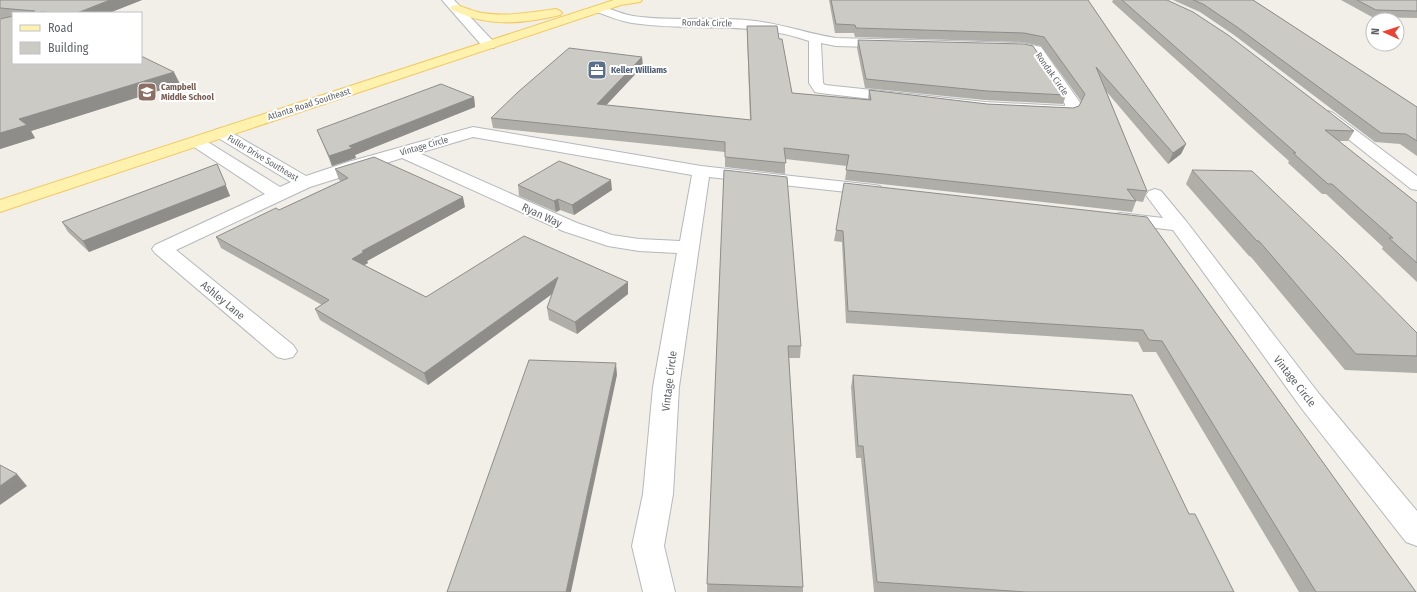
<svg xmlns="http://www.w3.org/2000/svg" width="1417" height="592" viewBox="0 0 1417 592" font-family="'Fira Sans Condensed',sans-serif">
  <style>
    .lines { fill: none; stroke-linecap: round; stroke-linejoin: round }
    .minor-casing { stroke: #b5b8bc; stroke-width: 2 }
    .major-casing { stroke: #f2c960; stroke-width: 2 }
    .minor { fill: #fff; fill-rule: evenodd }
    .major { fill: #fff2af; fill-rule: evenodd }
    .wall { fill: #afaea9 }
    .shaded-wall { fill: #8f8d8a }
    .building { fill: #cccac5; stroke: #8f8d8a }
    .labels { text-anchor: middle; stroke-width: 4; stroke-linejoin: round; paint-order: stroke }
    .far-street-label { font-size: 9px; fill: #5f6368; stroke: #fff }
    .far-service-label { font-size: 9px; font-weight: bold; fill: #4e5e75; stroke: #fff; text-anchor: start }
    .far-education-label { font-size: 9px; font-weight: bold; fill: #785e54; stroke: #fff; text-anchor: start }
    .street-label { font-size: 11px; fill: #5f6368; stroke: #fff }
  </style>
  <rect width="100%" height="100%" fill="#f1efe8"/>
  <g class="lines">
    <defs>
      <g id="minor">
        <path d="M442 0H454L494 42 495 45 494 48H484Z"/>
        <path d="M598 6C610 8 621 14 633 16 673 22 715 16 755 21 783 24 809 34 836 38L1022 43 1041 47 1081 104 1075 114 1070 116 985 112 820 93 815 92 809 83V41C750 20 692 32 632 23 619 21 606 15 594 11L592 9 594 7ZM821 43 836 46 1022 51 1032 53 1065 104V106L985 102 825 85 823 83Z"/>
        <path d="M1328 111 1333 113 1417 176V190L1411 189 1323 119 1320 116 1323 113Z"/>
        <path d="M473 127 701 166 874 185 880 186 883 190 880 194 874 195 709 177 679 387 673 494 664 546 675 592H643L632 546 643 494 653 387 677 253 639 251 608 246 563 231 402 158 310 187 176 250 293 345 297 351 293 357 285 359 277 357 155 253 152 249 155 245 265 194 191 145 189 142 191 139 197 137 203 139 280 187 291 182 215 136 213 133 215 130 221 128 227 130 306 176 348 162ZM473 137 692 175 680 241 639 239 612 235 577 223 419 153Z"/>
        <path d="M1155 189 1161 191 1186 221 1320 395 1417 511V546L1406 542 1302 409 1173 230 1113 223 1110 219 1113 215 1120 213 1163 218 1146 195 1149 191Z"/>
      </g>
      <g id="major">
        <path d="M614 0H642L640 2 621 5 0 212V200Z"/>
        <path d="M456 5C465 7 474 12 483 13 507 17 532 12 556 9L560 11 562 13 560 15C536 21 506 25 482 20 471 18 462 14 452 10L450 8 452 6Z"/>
      </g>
    </defs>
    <use href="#minor" class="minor-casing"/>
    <use href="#major" class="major-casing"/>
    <use href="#minor" class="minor"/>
    <use href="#major" class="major"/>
  </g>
  <g class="wall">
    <path d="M0 0H142L109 13H13V63L180 84 31 131 35 138 0 149V19H2L0 18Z"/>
    <path d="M829 0H1088L1186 144 1181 154 1168 164 1106 91 1147 191 1143 202 1136 201 1132 212 845 180 847 166 785 159V174L725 167V152L493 128 491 118 643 66 606 105 750 120 747 34V26L779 39 792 93 868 100 869 90 987 104 1073 108 1079 106 1081 101 1041 46 1022 42 855 37 854 33H835Z"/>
    <path d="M1113 0H1167L1354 131 1348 141H1338L1417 203V282L1382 249 1383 247 1326 194H1322L1288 163 1289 161 1112 2Z"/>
    <path d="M1173 0H1253L1417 107V156L1400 144 1375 142 1234 35 1200 12Z"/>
    <path d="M1341 0H1417V18L1372 17Z"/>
    <path d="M858 40 1066 95 1063 104 985 100 865 88 857 48Z"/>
    <path d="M474 97 475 107 355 155 356 158 332 166 321 139 317 130Z"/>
    <path d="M217 164 230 196 89 252 68 232 62 222Z"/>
    <path d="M335 169 465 207 367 261 368 263 364 265 426 297 628 282V294L577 334 549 320 547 308 552 294 428 385 320 320 315 309 322 305 221 248 216 237 279 210 341 181 339 180Z"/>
    <path d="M724 170 801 346 800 358H789L803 587V592H707Z"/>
    <path d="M1192 170 1417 333V373L1345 370 1251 257 1249 256 1186 184Z"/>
    <path d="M518 185 612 190 574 215 560 210 556 212 519 196Z"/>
    <path d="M1147 217 1416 592H1299L1156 352H1143L1138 342 846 323 842 242 834 241 836 230Z"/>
    <path d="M853 375 1189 514 1234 592H874L861 458H856L851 387Z"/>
  </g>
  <g class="shaded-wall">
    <path d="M110 0H142L109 13H77Z"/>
    <path d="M642 57 643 66 598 114 597 104Z"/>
    <path d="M174 72 180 84 31 131 35 138 0 149V133L19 119Z"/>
    <path d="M474 97 475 107 355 155 356 158 332 166 329 156 349 146Z"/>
    <path d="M1186 144 1181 154 1168 164 1173 153Z"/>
    <path d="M217 164 230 196 89 252 83 241Z"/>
    <path d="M611 180 612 190 574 215 572 205Z"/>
    <path d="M463 197 465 207 367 261 368 263 356 270 352 259 362 251Z"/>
    <path d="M558 199 560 210 556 212 554 201Z"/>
    <path d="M558 277 560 288 428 385 424 373Z"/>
    <path d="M628 282V294L577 334 575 322Z"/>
    <path d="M616 363 617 375 571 592H566Z"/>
    <path d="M17 474 27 486 0 505V486Z"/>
  </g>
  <g class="building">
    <path d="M0 0H110L77 13H53L41 12 44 13H27L35 11 0 8Z"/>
    <path d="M831 0H1088L1186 144 1173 153 1096 67 1147 191 1127 189 1136 201 846 170 849 155 784 148 786 163 725 157V142L491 118 518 92 569 48 642 57 597 104 751 120 747 26H777L779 39H782L792 93 871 100 869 90 987 104 1073 108 1079 106 1085 94 1044 37 1024 33 856 28 855 25 836 24Z"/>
    <path d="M1122 0H1167L1193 12 1228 35 1354 131 1325 130 1417 203V263L1389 238H1393L1332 184H1328L1293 153H1296Z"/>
    <path d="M1193 0H1253L1417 107V141L1406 134 1381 133 1237 27 1203 4Z"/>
    <path d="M1357 0H1417V11L1376 10Z"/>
    <path d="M13 16V63H141V56L174 72 19 119 27 125 0 133V19Z"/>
    <path d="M858 40 1024 44 1033 46 1066 95 987 91 866 79Z"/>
    <path d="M441 84 474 97 349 146 353 148 329 156 317 130Z"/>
    <path d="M374 157 463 197 362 251 364 252 352 259 426 297 524 236 628 282 575 322 547 308 558 277 424 373 315 309 329 300 216 237 276 208 279 210 348 178 335 169Z"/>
    <path d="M559 161 611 180 572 205 558 199 554 201 518 185Z"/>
    <path d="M217 164 226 185 83 241 62 222Z"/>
    <path d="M724 170 787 177 801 346H788L803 587 707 584Z"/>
    <path d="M1192 170 1252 171 1340 255 1417 333V356L1356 354 1259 241H1257Z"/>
    <path d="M844 183 1147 217 1416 592H1316L1162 341 1149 340 1143 330 848 311 843 231 836 230Z"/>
    <path d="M529 360 616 363 566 592H447Z"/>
    <path d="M853 375 1132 395 1189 514H1195L1234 592H1026L877 582 863 446H858Z"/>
    <path d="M0 465 17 474 0 486Z"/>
  </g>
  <defs>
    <symbol id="office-square" viewBox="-11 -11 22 22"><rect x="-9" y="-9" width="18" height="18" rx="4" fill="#5c6f8a" stroke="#fff"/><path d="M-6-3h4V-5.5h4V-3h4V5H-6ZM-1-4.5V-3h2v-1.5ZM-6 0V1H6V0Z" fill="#fff"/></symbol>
    <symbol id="school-square" viewBox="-11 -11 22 22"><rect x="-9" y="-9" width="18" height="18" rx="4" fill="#8d6e63" stroke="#fff"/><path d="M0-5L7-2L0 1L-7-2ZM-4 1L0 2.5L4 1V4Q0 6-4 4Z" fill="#fff"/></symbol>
  </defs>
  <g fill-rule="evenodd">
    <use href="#office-square" x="586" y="59" width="22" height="22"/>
    <use href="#school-square" x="136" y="81" width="22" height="22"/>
  </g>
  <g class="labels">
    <g class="far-street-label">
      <text transform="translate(707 23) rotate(1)" y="3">Rondak Circle</text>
      <text transform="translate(1052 74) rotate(55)" y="3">Rondak Circle</text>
      <text transform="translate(309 104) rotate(-18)" y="3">Atlanta Road Southeast</text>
      <text transform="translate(424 146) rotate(-16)" y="3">Vintage Circle</text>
      <text transform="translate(263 158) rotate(31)" y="3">Fuller Drive Southeast</text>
    </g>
    <g class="far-service-label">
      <text x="611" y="73">Keller Williams</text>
    </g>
    <g class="far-education-label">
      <text x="161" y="90">Campbell<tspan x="161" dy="10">Middle School</tspan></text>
    </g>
    <g class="street-label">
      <text transform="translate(542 215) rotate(25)" y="4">Ryan Way</text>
      <text transform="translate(223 300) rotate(40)" y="4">Ashley Lane</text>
      <text transform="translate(669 381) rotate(-83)" y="4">Vintage Circle</text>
      <text transform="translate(1295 381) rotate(52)" y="4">Vintage Circle</text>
    </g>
  </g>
  <rect x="12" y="12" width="130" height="52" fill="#ffffff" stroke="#bfc1c3"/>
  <rect x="20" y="25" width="20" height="6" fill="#fff2af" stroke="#bfc1c3"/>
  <text x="48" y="32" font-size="12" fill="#5f6368">Road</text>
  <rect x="20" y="42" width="20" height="12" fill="#cccac5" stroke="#bfc1c3"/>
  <text x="48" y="52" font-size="12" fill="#5f6368">Building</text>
  <g transform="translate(1385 32) rotate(273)"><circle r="19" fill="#ffffff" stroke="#bfc1c3"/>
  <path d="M0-3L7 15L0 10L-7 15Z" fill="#ea4335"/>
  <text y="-6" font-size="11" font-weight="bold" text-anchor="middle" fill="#5f6368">N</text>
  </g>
</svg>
